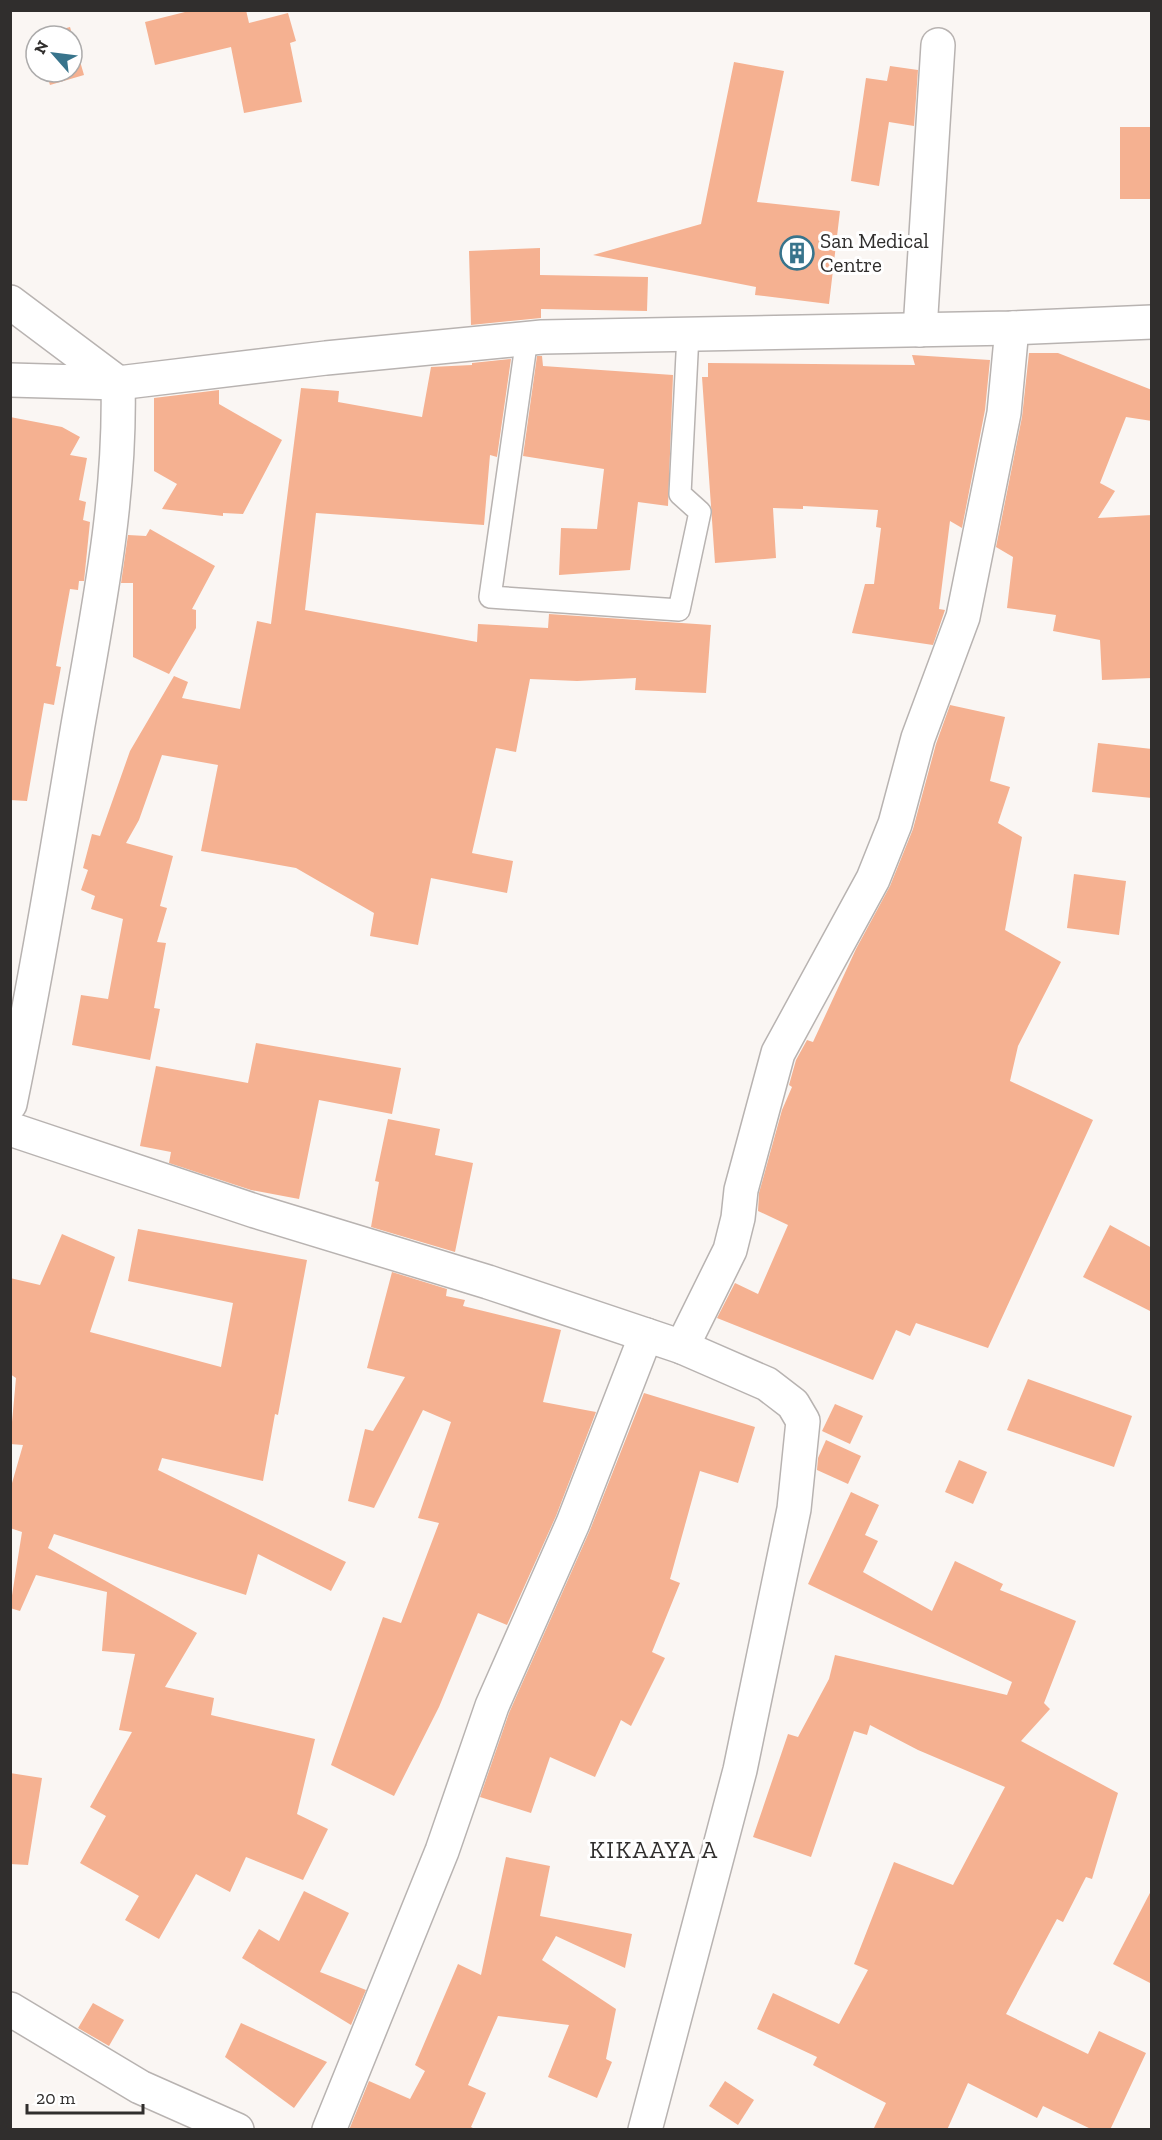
<svg xmlns="http://www.w3.org/2000/svg" width="1162" height="2140" viewBox="0 0 1162 2140" font-family="'Zilla Slab',serif">
  <style>
    .building { fill: #f5b191 }
    .lines { fill: none; stroke-linecap: round; stroke-linejoin: round }
    .lane-casing { stroke: #b8b3b1; stroke-width: 24 }
    .street-casing { stroke: #b8b3b1; stroke-width: 36 }
    .lane { stroke: #fff; stroke-width: 21 }
    .street { stroke: #fff; stroke-width: 33 }
    .labels { text-anchor: middle; stroke-width: 6; stroke-linejoin: round; paint-order: stroke }
    .poi-label { font-size: 21px; fill: #302e2d; stroke: #fff; text-anchor: start }
    .quarter-label { font-size: 24px; letter-spacing: 1.5px; fill: #302e2d; stroke: #fff }
  </style>
  <rect width="100%" height="100%" fill="#faf6f3"/>
  <g class="building">
    <path d="M193 10H246L249 23 288 13 296 41 290 43 302 102 244 113 231 47 155 65 145 22Z"/>
    <path d="M70 27 84 75 50 85 46 72H72V36H37Z"/>
    <path d="M734 62 784 71 757 202 840 211 829 304 755 295 756 287 593 255 701 224Z"/>
    <path d="M890 66 918 70 914 126 889 122 879 186 851 181 866 78 887 81Z"/>
    <rect x="1120" y="127" width="32" height="72"/>
    <path d="M540 248V275L648 277 647 311 541 309V318L471 325 469 251Z"/>
    <path d="M1029 353H1058L1152 390V421L1126 417 1100 483 1115 491 1098 518 1152 515V678L1102 680 1100 640 1053 631 1056 615 1007 608 1013 557 996 547 1022 417Z"/>
    <path d="M912 355 990 360 985 410 962 528 950 521 939 609 945 610 933 645 852 633 865 584H874L881 528 876 527 878 510 803 506V509L773 508 776 558 715 563 702 377H708V363L915 365Z"/>
    <path d="M537 356H542L543 366 673 375 668 506 638 502 630 570 559 575 561 528 597 529 604 469 523 456Z"/>
    <path d="M511 359 497 457 490 455 484 525 316 513 305 610 477 642 478 624 548 628 549 614 711 625 706 693 635 690 636 678 577 681 530 679 516 752 496 748 472 853 513 861 507 893 431 878 418 945 370 936 374 913 296 868 201 851 218 765 162 755 139 820 126 843 173 856 160 906 167 908 157 942 166 943 154 1008 160 1009 150 1060 72 1045 81 995 108 999 123 919 91 909 95 896 81 890 88 870 83 868 92 834 100 836 130 751 174 676 188 682 182 698 240 709 257 621 271 624 301 388 339 391 338 402 422 417 431 367 472 365V363Z"/>
    <path d="M219 390V404L282 440 243 514 223 513V516L162 509 177 484 154 471V398Z"/>
    <path d="M10 417 62 427 80 437 70 455 87 458 79 500 86 502 83 520 90 522 84 581H79L78 590 70 589 56 666 61 667 54 705 44 703 27 801 10 800Z"/>
    <path d="M150 529 215 566 192 609 196 610V628L169 674 133 657V583H121L128 535 146 536Z"/>
    <path d="M950 705 1005 717 990 781 1010 787 998 823 1022 837 1005 930 1061 962 1018 1046 1010 1081 1093 1120 988 1348 916 1323 910 1336 896 1330 873 1380 717 1318 735 1283 758 1294 788 1225 758 1211 759 1193 782 1110 792 1087 789 1085 796 1060 807 1040 813 1042 856 949 890 886 913 829 936 744Z"/>
    <path d="M1098 743 1152 749V798L1092 792Z"/>
    <path d="M1074 874 1126 881 1119 935 1067 928Z"/>
    <path d="M256 1043 401 1068 392 1114 319 1100 299 1199 251 1190 169 1163 171 1152 140 1146 156 1066 248 1083Z"/>
    <path d="M388 1119 440 1129 435 1155 473 1163 455 1252 371 1227 379 1182 375 1181Z"/>
    <path d="M1110 1225 1152 1248V1312L1083 1277Z"/>
    <path d="M138 1229 307 1260 278 1415 275 1414 263 1481 162 1458 158 1470 346 1562 331 1591 258 1554 246 1595 54 1534 48 1548 197 1633 165 1687 214 1698 211 1715 315 1739 297 1814 328 1829 303 1880 246 1857 230 1892 196 1874 159 1939 125 1920 139 1896 80 1863 106 1816 90 1807 132 1732 119 1730 135 1654 102 1651 107 1592 36 1575 20 1611 10 1608 22 1532 10 1528V1490L23 1445 10 1444 16 1378 10 1374V1278L40 1285 62 1234 115 1257 90 1332 221 1367 233 1303 128 1281Z"/>
    <path d="M392 1272 447 1289 446 1296 465 1300 463 1306 561 1330 543 1402 596 1412 556 1516 507 1625 478 1613 439 1707 394 1796 331 1765 383 1617 401 1623 439 1523 418 1518 451 1422 423 1410 374 1508 348 1501 365 1429 373 1431 405 1377 367 1368Z"/>
    <path d="M1028 1379 1132 1416 1114 1467 1007 1430Z"/>
    <path d="M644 1393 755 1427 738 1483 700 1471 670 1579 680 1583 652 1652 665 1658 631 1726 621 1720 595 1777 550 1757 531 1813 480 1797 509 1713 590 1530Z"/>
    <path d="M835 1404 863 1416 850 1444 822 1431Z"/>
    <path d="M826 1440 861 1456 848 1484 817 1470 818 1458Z"/>
    <path d="M959 1460 987 1472 973 1504 945 1492Z"/>
    <path d="M851 1492 879 1505 865 1535 878 1541 863 1572 932 1611 955 1561 1003 1584 1000 1590 1076 1621 1044 1703 1050 1709 1021 1741 1118 1793 1092 1879 1086 1877 1063 1922 1057 1919 1006 2014 1088 2054 1099 2031 1146 2053 1110 2130H1093L1043 2106 1037 2118 968 2083 947 2130H873L886 2103 813 2065 817 2057 757 2029 773 1993 839 2024 868 1970 854 1964 894 1862 953 1885 1005 1787 918 1750 870 1725 867 1735 854 1731 811 1857 753 1837 788 1734 798 1737 829 1679 835 1655 1007 1695 1012 1682 808 1584Z"/>
    <path d="M10 1773 42 1778 28 1865 10 1864Z"/>
    <path d="M506 1857 550 1866 540 1916 632 1934 625 1968 556 1936 542 1960 616 2009 606 2059 612 2062 597 2098 548 2077 569 2025 498 2016 468 2085 486 2093 471 2127 477 2130H349L369 2081 410 2099 425 2071 415 2065 458 1964 481 1975Z"/>
    <path d="M1152 1889V1984L1113 1964Z"/>
    <path d="M304 1891 349 1913 320 1972 366 1990 351 2025 242 1958 259 1929 279 1941Z"/>
    <path d="M93 2003 124 2020 109 2046 78 2028Z"/>
    <path d="M241 2023 327 2062 294 2108 225 2057Z"/>
    <path d="M725 2081 754 2100 738 2125 709 2106Z"/>
  </g>
  <g class="lines">
    <defs>
      <path id="lane" d="M527 338 490 597 679 610 700 512 680 494 688 334"/>
      <g id="street">
        <path d="M10 302 118 383C121 499 98 611 78 725 57 851 36 978 10 1104"/>
        <path d="M920 330 938 45"/>
        <path d="M10 380 118 383 326 358 542 337 1012 328 1152 322"/>
        <path d="M10 1129 255 1211 488 1282 682 1347 767 1384 793 1404 803 1421 794 1509 740 1770 645 2130"/>
        <path d="M682 1347 730 1250 738 1218 741 1190 778 1053 873 879 895 824 918 738 963 617 1004 413 1012 328"/>
        <path d="M10 2009 140 2087 237 2130"/>
        <path d="M329 2130 442 1851 492 1706 573 1523 646 1335"/>
      </g>
    </defs>
    <use href="#lane" class="lane-casing"/>
    <use href="#street" class="street-casing"/>
    <use href="#lane" class="lane"/>
    <use href="#street" class="street"/>
  </g>
  <defs>
    <symbol id="building-ring" viewBox="-11 -11 22 22"><circle r="9.5" fill="#fff" stroke="#38748c" stroke-width="1.5"/><path d="M-4-6H4V6H1V3H-1V6H-4ZM-2.5-4.3h1.7v1.8h-1.7ZM.8-4.3h1.7v1.8H.8ZM-2.5-1h1.7V.8h-1.7ZM.8-1h1.7V.8H.8Z" fill="#38748c"/></symbol>
  </defs>
  <g fill-rule="evenodd">
    <use href="#building-ring" x="778" y="234" width="38" height="38"/>
  </g>
  <g class="labels">
    <g class="poi-label">
      <text x="820" y="248">San Medical<tspan x="820" dy="24">Centre</tspan></text>
    </g>
    <g class="quarter-label">
      <text x="654" y="1858">KIKAAYA A</text>
    </g>
  </g>
  <rect width="1162" height="2140" fill="none" stroke="#302e2d" stroke-width="24"/>
  <g transform="translate(54 54) rotate(298)"><circle r="28" fill="#ffffff" stroke="#acabab" stroke-width="1.5"/>
  <path d="M0-4.5L10 22L0 15L-10 22Z" fill="#38748c"/>
  <text y="-9" font-size="16" font-weight="bold" text-anchor="middle" fill="#302e2d">N</text>
  </g>
  <path d="M27 2104v9h116v-9" fill="none" stroke="#302e2d" stroke-width="3"/>
  <text x="36" y="2104" font-size="18" fill="#302e2d" stroke="#ffffff" stroke-width="4.5" paint-order="stroke">20 m</text>
</svg>
